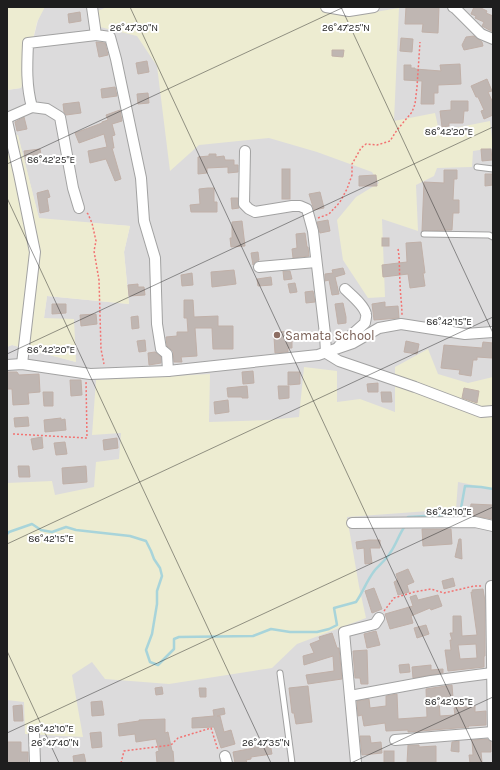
<svg xmlns="http://www.w3.org/2000/svg" width="500" height="770" viewBox="0 0 500 770" font-family="Karla,sans-serif">
  <style>
    .residential { fill: #dcdbdc }
    .farmland { fill: #edecd1 }
    .lines { fill: none; stroke-linecap: round; stroke-linejoin: round }
    .stream { stroke: #a8d4da; stroke-width: 2.5 }
    .building { fill: #bfb6b2; stroke: #c0b0a8; fill-rule: evenodd }
    .service-casing { stroke: #a2a2a2; stroke-width: 7 }
    .minor-casing { stroke: #a2a2a2; stroke-width: 12 }
    .path { stroke: #f27372; stroke-width: 1.5; stroke-dasharray: 2 2; stroke-linecap: butt }
    .service { stroke: #fff; stroke-width: 5 }
    .minor { stroke: #fff; stroke-width: 10 }
    .ticks { fill: none; stroke: #1e1e1e; stroke-width: 1; stroke-opacity: 0.45 }
    .education-dot { fill: #8d6e63; stroke: #fff; stroke-width: 1.5 }
    .labels { text-anchor: middle; stroke-width: 4; stroke-linejoin: round; paint-order: stroke }
    .education-label { font-size: 13px; fill: #785e54; stroke: #fff; text-anchor: start }
    .ticks-label { font-size: 10px; text-anchor: middle; fill: #1e1e1e; stroke: #fff; stroke-width: 4; stroke-linejoin: round; paint-order: stroke }
  </style>
  <rect width="100%" height="100%" fill="#efebe5"/>
  <path class="residential" d="M44 7H493V763H7V347L12 345 76 362 44 318 47 296 129 304 124 252 130 226 39 219 18 136 7 133V90L21 88 38 20Z"/>
  <g class="farmland">
    <path d="M7 7H45L37 22 21 88 7 90Z"/>
    <path d="M107 7H345V17L399 8 394 121 435 113 439 131 490 121 493 148 473 151 472 167 437 168 434 176 416 185 418 231 382 219 385 297 368 298 343 260 337 220 356 197 379 183 372 172 317 152 269 138 199 145 170 171 157 66 137 36 100 27 97 11Z"/>
    <path d="M7 133 18 135 39 218 130 226 124 252 129 304 47 296 44 318 74 319 76 362 12 345 7 347Z"/>
    <path d="M428 349 438 374 468 383 493 377V489L458 482 456 509 347 517 359 586 366 618 297 644 272 668 169 684 105 679 92 662 72 675 83 737 25 734 24 702 7 700V483L52 481 55 495 94 487 96 462 119 459 121 433 92 435 96 380 210 374 209 422 268 420 299 417 304 367 337 371V402L360 399 395 412V367Z"/>
  </g>
  <g class="lines">
    <g class="stream">
      <path d="M407 519 408 517 460 514 465 486 481 487 493 489"/>
      <path d="M7 534 9 532 32 524 41 530 52 532 66 527 76 530 130 536 146 541 151 551 154 559 160 568 162 576 157 591V604L152 634 146 650 150 662 158 665 174 649V639L179 637 253 636 271 629 290 632H317L329 629 337 625 334 608 356 602C363 592 367 580 375 570 380 564 386 560 390 553 396 545 399 534 405 526"/>
    </g>
  </g>
  <g class="building">
    <path d="M406 7H439L438 33 422 32 423 24H405Z"/>
    <path d="M474 7H479L487 11 486 13 493 16V32L482 26 484 22 475 18 476 16 471 14Z"/>
    <path d="M80 12 81 21 69 23 68 14Z"/>
    <path d="M474 36 482 42 483 46 464 50 462 45 466 37Z"/>
    <path d="M401 38 413 39 412 52 400 51Z"/>
    <path d="M96 42 105 43 108 55 99 57Z"/>
    <path d="M332 50H344L343 57 332 56Z"/>
    <path d="M147 61 149 72 138 74 136 63Z"/>
    <path d="M460 64 461 84 438 85V93H434V104H421L422 81 404 80V65H411V68H415V69L441 71 440 65Z"/>
    <path d="M487 79 492 91 488 92 493 103V115L484 119 481 111 484 110 478 97H476L471 86Z"/>
    <path d="M115 87 117 96 102 98 101 89Z"/>
    <path d="M148 93 149 103 138 104 137 94Z"/>
    <path d="M451 101H468V111H464L463 123H449V126L442 127 440 111 451 110Z"/>
    <path d="M79 102 81 113 66 115 64 112 63 104Z"/>
    <path d="M120 110 122 121 112 124 115 135 112 136 114 148H112L121 179 115 181 106 159 90 163 88 151 107 147 104 134 79 143 75 133 102 123V122L108 120 106 115Z"/>
    <path d="M24 117 27 129 17 131 15 122Z"/>
    <path d="M40 149 42 160 26 163 24 151Z"/>
    <path d="M481 149H491L492 160 482 161Z"/>
    <path d="M209 154H216V157L224 156 225 160H234V165H238V172L228 173V167L207 168V173L198 174V157L209 156Z"/>
    <rect x="282" y="169" width="8" height="30"/>
    <path d="M444 170H457V179H454L453 200H459V213H453L452 230 422 231 424 182 444 183Z"/>
    <path d="M485 174H493V185L485 186Z"/>
    <path d="M376 175 377 186H359V176Z"/>
    <path d="M208 188H214V202H217V212H191L190 205 200 204 199 189Z"/>
    <path d="M48 190 50 197 47 198 49 211 40 213 37 193Z"/>
    <path d="M320 192 324 208 314 210 309 194Z"/>
    <path d="M231 198H238V204L239 208 232 209Z"/>
    <path d="M328 220 330 231 320 233 317 222Z"/>
    <path d="M242 221 245 246 231 247 230 238H232V222Z"/>
    <path d="M305 233 307 247H308L309 256 293 258 292 249 297 248 296 234Z"/>
    <rect x="382" y="238" width="7" height="8"/>
    <path d="M421 242 425 273H423L425 286 410 288 408 274 383 277 382 265 407 262 406 243Z"/>
    <path d="M258 252 259 260 255 262 253 265 251 253Z"/>
    <path d="M343 268 345 274 335 277 339 294 332 295 329 280 325 281V274L333 273 332 270Z"/>
    <path d="M234 270 236 284 212 287 211 272Z"/>
    <path d="M283 271H290L292 279 284 280Z"/>
    <path d="M192 273 193 285 182 286 181 275Z"/>
    <path d="M271 277 272 285 258 286 257 279Z"/>
    <path d="M295 283 297 292 290 293 288 284Z"/>
    <path d="M138 284V287H144L145 295 129 296 128 285Z"/>
    <path d="M313 291 315 302 306 303 305 292Z"/>
    <path d="M184 300H193L194 317 218 316V326H233V349H213L212 328H195L197 356 181 357 182 362H174L173 351 167 346 166 337 177 336V332H188L187 318H184Z"/>
    <path d="M385 302V307L398 306 399 318 374 320 372 304Z"/>
    <path d="M343 303 346 317V323L338 324 335 304Z"/>
    <path d="M52 304H66V313L52 314Z"/>
    <path d="M96 314 97 324 81 326 80 315Z"/>
    <path d="M138 316 139 328 132 329 131 317Z"/>
    <path d="M292 331V348H288V352L275 353 274 337H280V332Z"/>
    <path d="M145 340 146 351 139 352 137 341Z"/>
    <path d="M406 341 419 344 417 354 404 352Z"/>
    <path d="M483 342 493 343 492 358 477 357V360H473L471 376 459 374 460 370 441 368 444 345 482 348Z"/>
    <path d="M155 352 161 357V363L149 365 148 353Z"/>
    <path d="M253 371 254 383 243 384 242 372Z"/>
    <path d="M7 372H17L19 375 39 374 40 392 28 393 29 404 13 405 12 389H7Z"/>
    <path d="M288 372H300V384L288 385Z"/>
    <path d="M70 380H81L82 395 71 396Z"/>
    <path d="M378 383V392H368L367 384Z"/>
    <path d="M247 386 248 398H242V397H228L227 388Z"/>
    <path d="M278 386H289V398L279 399Z"/>
    <path d="M464 388 479 391 477 403 462 398Z"/>
    <path d="M43 392H53V406H44Z"/>
    <path d="M381 392H391L392 402H382Z"/>
    <path d="M228 400 229 412 215 414 214 402Z"/>
    <path d="M28 417 29 426 15 427 14 418Z"/>
    <path d="M61 418V420L65 419 66 430 45 432 44 420Z"/>
    <path d="M42 437 43 448 33 450 31 439Z"/>
    <path d="M117 438 118 448 104 450 103 440Z"/>
    <path d="M65 442 67 454 56 455 54 443Z"/>
    <path d="M18 466H29L30 477H19Z"/>
    <path d="M86 466 87 482 63 484 62 468Z"/>
    <path d="M471 504 493 505V519L474 516V513H470Z"/>
    <path d="M422 529H451L452 544 423 546Z"/>
    <path d="M459 539H461L462 559 455 557Z"/>
    <path d="M369 540H380V548H370L372 563 365 564 364 548 357 549 356 542Z"/>
    <path d="M408 569 414 582 407 585 409 592 398 595 394 582 398 580 396 574Z"/>
    <path d="M453 578 455 586 444 589 442 581Z"/>
    <path d="M374 588 382 609 372 613 365 591Z"/>
    <path d="M483 589 485 601V656H484V667L448 671 445 650H451L450 640H452L450 633H453V616H461L462 636 477 635 471 592H473L472 590ZM476 644 477 658 460 659 458 645Z"/>
    <path d="M416 595 418 600 438 595 442 606 431 610 430 608 411 616 413 623 390 629 385 614 413 606 410 597Z"/>
    <path d="M426 625 429 634 417 638 414 628Z"/>
    <path d="M376 631 380 645 367 648 364 634Z"/>
    <path d="M332 633 337 648H339L342 679 308 684 306 675 334 671 333 656 304 665 303 656 314 653 310 644 320 640 319 637Z"/>
    <path d="M367 650 368 684H361L360 678H355L353 651Z"/>
    <path d="M409 664 410 672 400 673 399 665Z"/>
    <path d="M431 665V670L443 669V673L413 678 412 667Z"/>
    <path d="M452 685 453 698 439 699 440 716 455 715 454 708 475 706V712L486 711V725L468 726 469 727 408 732V730L386 731 385 723 364 726 362 715 358 716 357 701 369 699 370 708 386 706V696L397 694 398 719 427 717 426 689Z"/>
    <path d="M308 686 312 722 296 724 294 713H292L289 688Z"/>
    <path d="M162 687 163 694 156 695 155 688Z"/>
    <path d="M199 688H206V697H200Z"/>
    <path d="M102 701 104 715 92 716 91 702Z"/>
    <path d="M22 705 23 721H14L13 706Z"/>
    <path d="M224 708 225 714 217 716H220L224 732 231 730 235 744 221 748 214 727 192 728V718L214 716 213 710Z"/>
    <path d="M165 719V733L168 732 172 751H173L174 763H157L156 752 159 751 156 739 136 742 135 734 119 736 118 724 139 721V720Z"/>
    <path d="M101 732 102 747 92 748 90 733Z"/>
    <path d="M360 736H370L371 743 381 742 382 753 362 755Z"/>
    <path d="M269 738 272 754 251 757V759L246 760 247 763H235L233 752 254 748 253 746 258 745 257 740Z"/>
    <path d="M487 739 491 742V752H481L482 762 470 763 469 755H473L472 740Z"/>
    <path d="M459 741V752L451 751 452 742Z"/>
    <path d="M7 742H21V752H28V763H7Z"/>
    <path d="M408 745H419V747L436 746V763H407Z"/>
    <rect x="384" y="751" width="10" height="12"/>
    <path d="M84 754 86 763H74L73 756Z"/>
  </g>
  <g class="lines">
    <defs>
      <g id="service">
        <path d="M477 167 493 169"/>
        <path d="M424 234 489 235 493 237"/>
        <path d="M280 673 292 763"/>
      </g>
      <g id="minor">
        <path d="M92 7 96 35 110 37 116 59 141 178 144 221 155 258 157 324 161 349 167 354 168 371"/>
        <path d="M326 7 349 11 374 7"/>
        <path d="M453 7 455 8 481 34 493 39"/>
        <path d="M7 118 32 107"/>
        <path d="M7 121 19 174 35 252 22 364"/>
        <path d="M245 151 244 204 249 209 255 212 292 206H300L307 209 313 231 325 334 326 353 339 361 415 387 481 412 493 411"/>
        <path d="M79 208 73 188 60 117 47 109 32 107C26 86 27 65 28 43L96 35"/>
        <path d="M259 267 316 262"/>
        <path d="M339 346 365 323C365 320 367 317 366 314 364 305 351 295 345 289"/>
        <path d="M7 365 22 364 90 374 168 371 318 355 353 343 379 328 401 324 465 334 493 332"/>
        <path d="M352 523 475 522 493 526"/>
        <path d="M491 586 493 736"/>
        <path d="M350 696 431 681 492 673"/>
        <path d="M34 734 35 763"/>
        <path d="M395 740 493 732"/>
        <path d="M225 756 227 763"/>
        <path d="M356 763 344 632 375 624 379 618"/>
      </g>
    </defs>
    <use href="#service" class="service-casing"/>
    <use href="#minor" class="minor-casing"/>
    <g class="path">
      <path d="M87 213 88 214 92 223 96 241 94 251 99 280 101 349 104 364"/>
      <path d="M318 218 329 214 340 202 347 189 352 175V164L361 148 366 144 377 145 390 141 397 130 412 112 415 104 417 87 420 42"/>
      <path d="M398 249C400 260 399 270 400 281 400 293 402 304 402 316"/>
      <path d="M13 434 87 438 86 381"/>
      <path d="M384 611 394 598 414 592 431 589 444 593 474 586H483"/>
      <path d="M121 763 124 751 171 745 178 738 211 728 218 750"/>
    </g>
    <use href="#service" class="service"/>
    <use href="#minor" class="minor"/>
  </g>
  <path class="ticks" d="M130 7 482 763M341 7 493 333M7 164 344 7M7 198 271 763M7 354 493 127M7 544 493 317M7 651 59 763M7 733 493 507M351 763 493 697"/>
  <circle class="education-dot" cx="277" cy="335" r="4"/>
  <g class="labels">
    <g class="education-label">
      <text x="285" y="340">Samata School</text>
    </g>
  </g>
  <g class="ticks-label">
    <text x="134" y="31">26°47'30"N</text>
    <text x="346" y="31">26°47'25"N</text>
    <text x="449" y="135">86°42'20"E</text>
    <text x="51" y="163">86°42'25"E</text>
    <text x="449" y="325">86°42'15"E</text>
    <text x="51" y="353">86°42'20"E</text>
    <text x="449" y="515">86°42'10"E</text>
    <text x="51" y="542">86°42'15"E</text>
    <text x="449" y="705">86°42'05"E</text>
    <text x="51" y="732">86°42'10"E</text>
    <text x="55" y="746">26°47'40"N</text>
    <text x="266" y="746">26°47'35"N</text>
  </g>
  <rect width="500" height="770" fill="none" stroke="#1e1e1e" stroke-width="16"/>
</svg>
